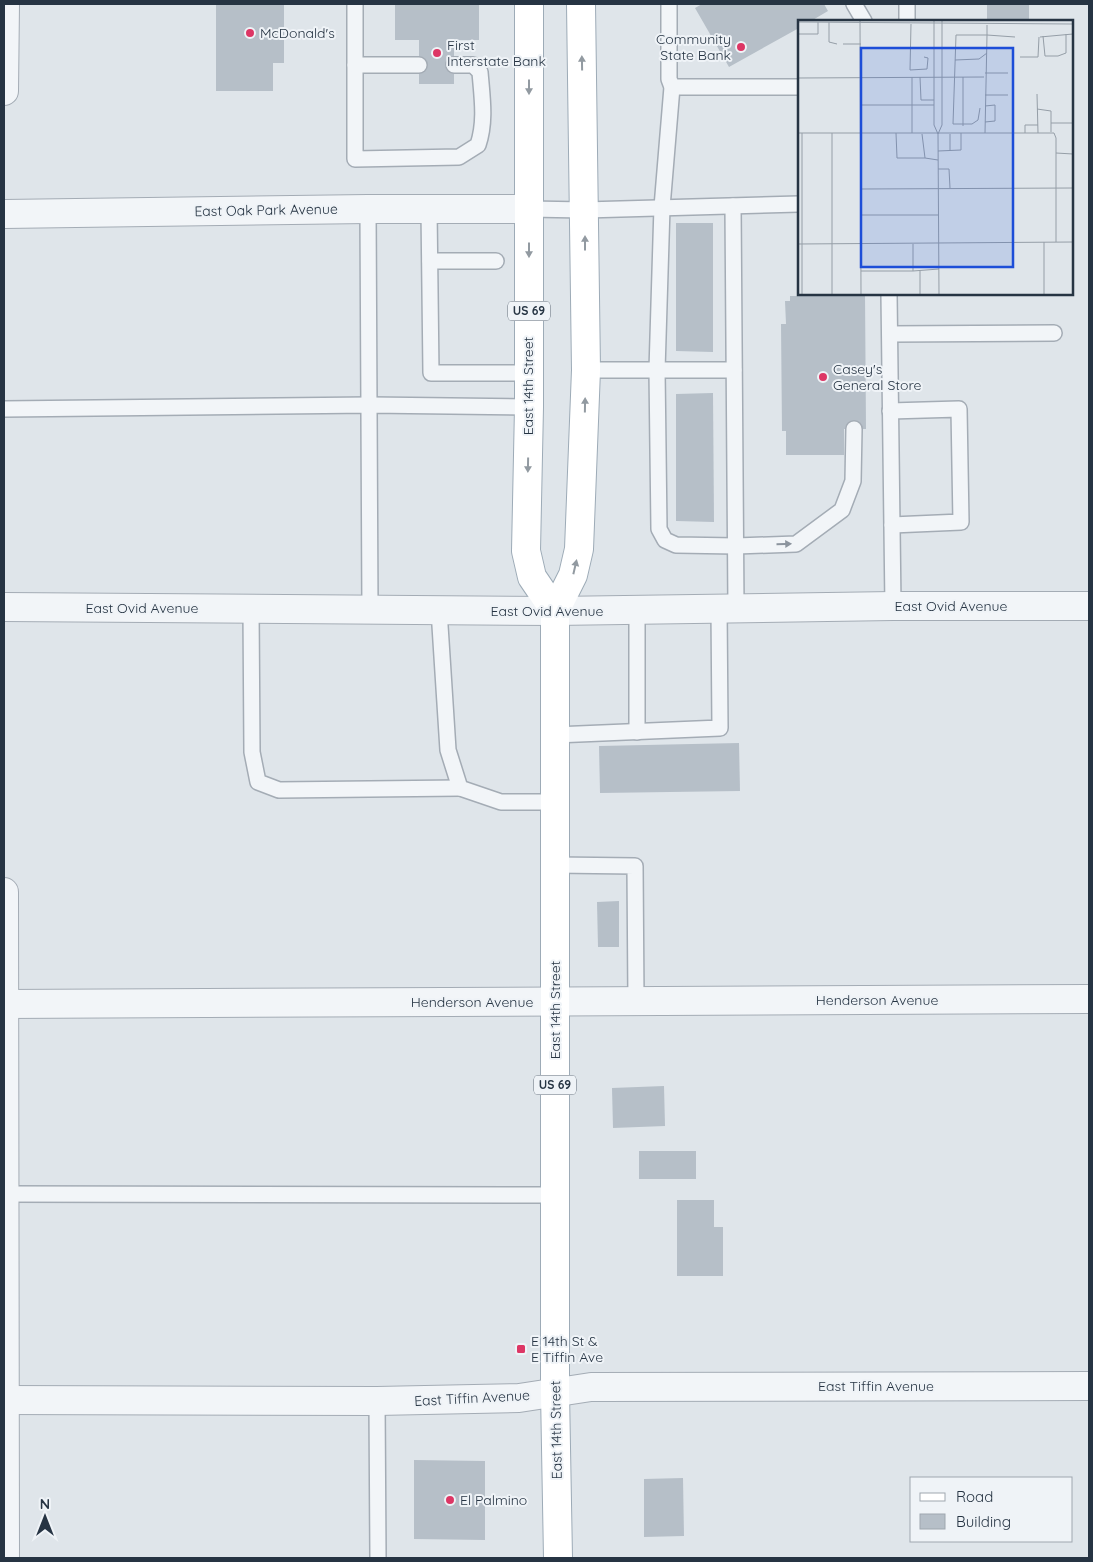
<svg xmlns="http://www.w3.org/2000/svg" width="1093" height="1562" viewBox="0 0 1093 1562" font-family="Quicksand,sans-serif">
  <style>
    .building { fill: #b6bfc8 }
    .lines { fill: none; stroke-linecap: round; stroke-linejoin: round }
    .service-casing { stroke: #a4acb5; stroke-width: 18 }
    .minor-casing { stroke: #a4acb5; stroke-width: 30 }
    .primary-casing { stroke: #9dabb7; stroke-width: 30 }
    .service { stroke: #f2f5f8; stroke-width: 15 }
    .minor { stroke: #f2f5f8; stroke-width: 28 }
    .primary { stroke: #fff; stroke-width: 28 }
    .oneway { fill: #929aa1 }
    .oneway2 { fill: #8c949e }
    .poi-dot { fill: #dd3665; stroke: #eff3f7; stroke-width: 2 }
    .labels { text-anchor: middle; stroke-width: 4; stroke-linejoin: round; paint-order: stroke }
    .shield { fill: #eff3f7; stroke: #626d79; stroke-width: 1 }
    .shield-label { font-size: 12px; font-weight: bold; fill: #263443 }
    .poi-label { font-size: 14px; fill: #263443; stroke: #eff3f7; text-anchor: start }
    .street-label { font-size: 14px; fill: #263443; stroke: #eff3f7 }
    .inset-road { fill: none; stroke: #959ea7; stroke-width: 1 }
    .view { fill: #1d4ed8; fill-opacity: 0.15; stroke: #1d4ed8; stroke-width: 2.5 }
    .inset-edge { fill: none; stroke: #263443; stroke-width: 2.5 }
  </style>
  <rect width="100%" height="100%" fill="#dfe5ea"/>
  <g class="building">
    <path d="M216 4H284V63H273V91H216Z"/>
    <path d="M395 4H479V40H454V84H419V40H395Z"/>
    <path d="M702 4H824L828 11 811 21H799V28L729 67 695 8Z"/>
    <rect x="987" y="4" width="42" height="17"/>
    <path d="M676 223H713V352L676 351Z"/>
    <path d="M840 294H865L866 429H844V455H786V431H782L781 324H786L785 301H790V296H840Z"/>
    <path d="M713 393 714 522 676 521V394Z"/>
    <path d="M739 743 740 791 600 793 599 746Z"/>
    <path d="M619 901V947H598L597 902Z"/>
    <path d="M664 1086 665 1126 613 1128 612 1088Z"/>
    <rect x="639" y="1151" width="57" height="28"/>
    <path d="M677 1200H714V1227H723V1276H677Z"/>
    <path d="M414 1460 485 1461V1540L414 1539Z"/>
    <path d="M683 1478 684 1536 644 1537V1479Z"/>
  </g>
  <g class="lines">
    <defs>
      <g id="service">
        <path d="M355 4V159L459 157 478 145C486 121 482 97 480 72L473 65H454"/>
        <path d="M669 4V79L672 87 662 207 657 370 659 529 665 540 676 545 736 546 796 544 842 510 853 481 854 429"/>
        <path d="M854 4 864 21"/>
        <path d="M907 4V21"/>
        <path d="M355 65H419"/>
        <path d="M672 87H799"/>
        <path d="M733 206 736 608"/>
        <path d="M368 209 370 610"/>
        <path d="M429 209 431 373H529"/>
        <path d="M529 209 585 210 799 204"/>
        <path d="M430 261H496"/>
        <path d="M889 294 893 606"/>
        <path d="M890 334 1054 333"/>
        <path d="M586 370H734"/>
        <path d="M4 409 370 405 529 407"/>
        <path d="M890 411 959 409 961 522 892 525"/>
        <path d="M251 609 252 752 258 782 279 790 460 788"/>
        <path d="M439 610 448 750 460 788 501 802H555"/>
        <path d="M637 732V610"/>
        <path d="M555 735 720 728 719 608"/>
        <path d="M555 865 635 866 636 1001"/>
        <path d="M4 1194 556 1195"/>
        <path d="M377 1401 378 1558"/>
      </g>
      <g id="minor">
        <path d="M4 91 5 4"/>
        <path d="M4 214 368 209H529"/>
        <path d="M4 607 555 611 893 606H1089"/>
        <path d="M4 892 5 1558"/>
        <path d="M4 1004 1089 999"/>
        <path d="M4 1400 377 1401 519 1398 591 1387 1089 1386"/>
      </g>
      <g id="primary">
        <path d="M529 4V407L526 551 532 577 555 611"/>
        <path d="M558 1558 555 1392V611L573 575 579 549 586 370 581 4"/>
      </g>
    </defs>
    <use href="#service" class="service-casing"/>
    <use href="#minor" class="minor-casing"/>
    <use href="#primary" class="primary-casing"/>
    <use href="#service" class="service"/>
    <use href="#minor" class="minor"/>
    <use href="#primary" class="primary"/>
  </g>
  <defs><path id="oneway-solid" d="M-6-.8H1V-3.2L6.5 0L1 3.2V.8H-6Z" transform="scale(1.25)"/></defs>
  <g class="oneway">
    <use href="#oneway-solid" transform="translate(582 63) rotate(-91)"/>
    <use href="#oneway-solid" transform="translate(529 87) rotate(90)"/>
    <use href="#oneway-solid" transform="translate(585 243) rotate(-90)"/>
    <use href="#oneway-solid" transform="translate(529 250) rotate(90)"/>
    <use href="#oneway-solid" transform="translate(585 405) rotate(-89)"/>
    <use href="#oneway-solid" transform="translate(528 465) rotate(91)"/>
    <use href="#oneway-solid" transform="translate(575 567) rotate(-77)"/>
  </g>
  <use class="oneway2" href="#oneway-solid" transform="translate(784 544) rotate(-2)"/>
  <g class="poi-dot">
    <circle cx="250" cy="33" r="5"/>
    <circle cx="741" cy="47" r="5"/>
    <circle cx="437" cy="53" r="5"/>
    <circle cx="823" cy="377" r="5"/>
    <rect x="516" y="1344" width="10" height="10" rx="2.5"/>
    <circle cx="450" cy="1500" r="5"/>
  </g>
  <g class="labels">
    <g class="shield">
      <rect x="508" y="301.5" width="42" height="19" rx="4"/>
      <rect x="534" y="1075.5" width="42" height="19" rx="4"/>
    </g>
    <g class="shield-label">
      <text x="529" y="315">US 69</text>
      <text x="555" y="1089">US 69</text>
    </g>
    <g class="poi-label">
      <text x="260" y="38">McDonald's</text>
      <text x="731" y="44" text-anchor="end">Community<tspan x="731" dy="16">State Bank</tspan></text>
      <text x="447" y="50">First<tspan x="447" dy="16">Interstate Bank</tspan></text>
      <text x="833" y="374">Casey's<tspan x="833" dy="16">General Store</tspan></text>
      <text x="531" y="1346">E 14th St &amp;<tspan x="531" dy="16">E Tiffin Ave</tspan></text>
      <text x="460" y="1505">El Palmino</text>
    </g>
    <g class="street-label">
      <text transform="translate(266 210) rotate(-1)" y="5">East Oak Park Avenue</text>
      <text transform="translate(528 386) rotate(-90)" y="5">East 14th Street</text>
      <text x="951" y="611">East Ovid Avenue</text>
      <text x="142" y="613">East Ovid Avenue</text>
      <text x="547" y="616">East Ovid Avenue</text>
      <text x="877" y="1005">Henderson Avenue</text>
      <text x="472" y="1007">Henderson Avenue</text>
      <text transform="translate(555 1010) rotate(-90)" y="5">East 14th Street</text>
      <text x="876" y="1391">East Tiffin Avenue</text>
      <text transform="translate(472 1398) rotate(-3)" y="5">East Tiffin Avenue</text>
      <text transform="translate(556 1430) rotate(-91)" y="5">East 14th Street</text>
    </g>
  </g>
  <g transform="translate(798 20)">
    <rect width="275" height="275" fill="#dfe5ea"/>
    <path class="inset-road" d="M62 0 63 275M136 0V105L140 114M0 2 275 4M31 2V22L39 24M113 4 112 50 129 49 130 38 126 37M189 5V15L217 17M0 14H20V2M245 16 247 36H260L268 33V14M242 17 275 14M45 24H63M222 37H240L241 17M157 40 181 39 189 33M187 53H210M114 57V113M122 57 123 80H136M165 57V106M0 58 186 57M239 74 240 113M187 75H210M63 85H136M187 86 197 85V101L187 102M182 88 180 100 174 104H155L158 15H189L187 113M239 89 253 91V112M253 103H275M0 113H256L258 118V222M34 113V275M98 113 99 138H127M227 113V105H240M124 114 127 138 140 140M140 131 163 130V113M152 131V114M258 133 275 134M140 149H151L152 168M63 169 275 168M63 195H140M0 224 275 222M115 224V251L141 249M63 251H115M122 251V275M4 275V113M141 275 140 114 144 105V1M246 275V222"/>
    <path class="view" d="M63 28H215V247H63Z"/>
    <rect width="275" height="275" class="inset-edge"/>
  </g>
  <rect width="1093" height="1562" fill="none" stroke="#263443" stroke-width="10"/>
  <rect x="910" y="1477" width="162" height="65" fill="#eff3f7" stroke="#9fa7af"/>
  <rect x="920" y="1493" width="25" height="8" fill="#ffffff" stroke="#9fa7af"/>
  <text x="956" y="1502" font-size="15" fill="#263443">Road</text>
  <rect x="920" y="1514" width="25" height="15" fill="#b6bfc8" stroke="#9fa7af"/>
  <text x="956" y="1527" font-size="15" fill="#263443">Building</text>
  <g transform="translate(45 1517)" stroke="#eff3f7" stroke-width="4" paint-order="stroke">
  <path d="M0-4L9 19L0 12L-9 19Z" fill="#263443"/>
  <text y="-8" font-size="14" font-weight="bold" text-anchor="middle" fill="#263443">N</text>
  </g>
</svg>
